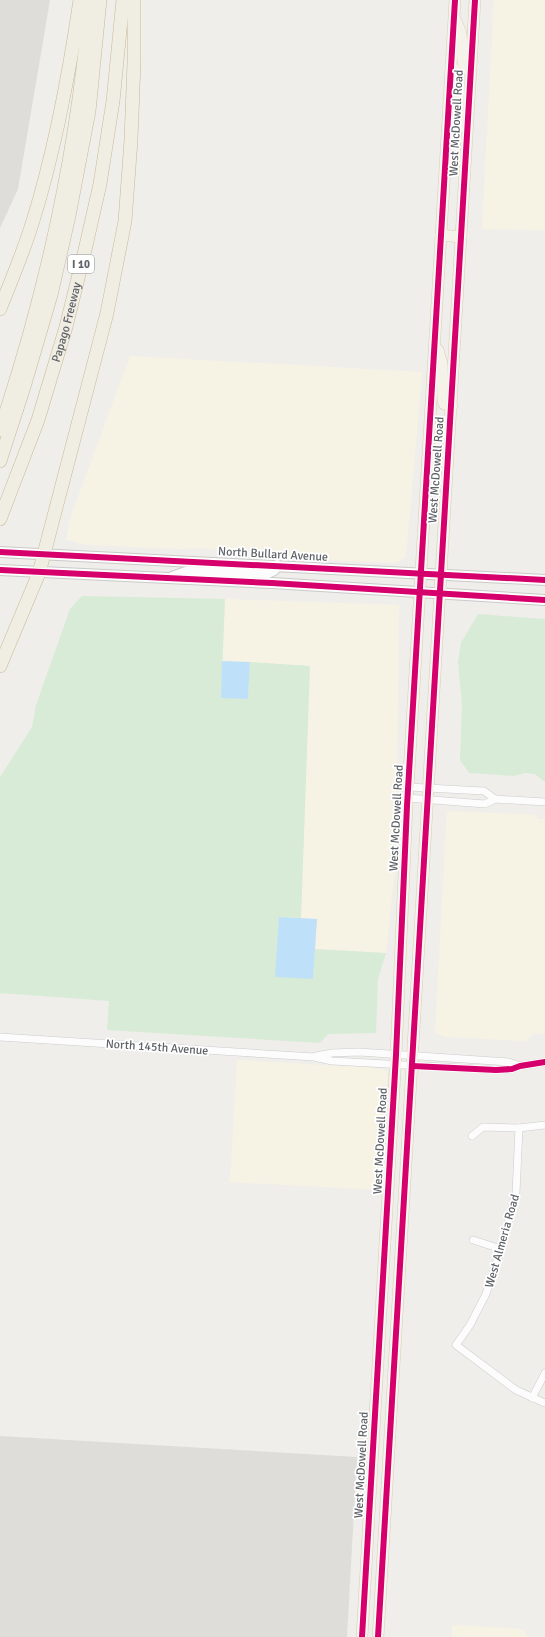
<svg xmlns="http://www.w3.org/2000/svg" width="545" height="1637" viewBox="0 0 545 1637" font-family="Signika,sans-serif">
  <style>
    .commercial { fill: #f7f3e4 }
    .industrial { fill: #dfddda }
    .green { fill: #d8ebd6 }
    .water { fill: #bfe0f9 }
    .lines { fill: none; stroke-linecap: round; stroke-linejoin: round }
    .minor-casing { stroke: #cbcccc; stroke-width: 8 }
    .secondary-casing { stroke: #cacacb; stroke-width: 12 }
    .primary-casing { stroke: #d7ceb8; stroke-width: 12 }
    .motorway-casing { stroke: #c8b996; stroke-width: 14 }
    .minor { stroke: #fdfcfc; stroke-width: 7 }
    .secondary { stroke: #fdfcfc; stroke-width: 10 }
    .primary { stroke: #f4f2e9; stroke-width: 11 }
    .motorway { stroke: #f0ede3; stroke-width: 13 }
    .cycleway-casing { stroke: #fff; stroke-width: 8 }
    .cycleway { stroke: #d6006c; stroke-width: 6 }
    .labels { text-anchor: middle; stroke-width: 3.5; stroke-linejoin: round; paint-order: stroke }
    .shield { fill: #fff; stroke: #8f9295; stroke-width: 1 }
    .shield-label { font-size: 11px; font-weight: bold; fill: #5f6368 }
    .street-label { font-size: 12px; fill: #5f6368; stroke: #fff }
  </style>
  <rect width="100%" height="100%" fill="#efeeea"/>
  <g class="commercial">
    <path d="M494 0H545V230L482 229Z"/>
    <path d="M130 356 422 372 406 557 395 563 303 559 200 548 180 549 88 545 66 540 71 516Z"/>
    <path d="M225 599 399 605 397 772 398 813 396 857 386 953 315 949 317 919 301 918 310 666 222 661Z"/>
    <path d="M447 811 537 815V819H545V1034L535 1033 524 1041 445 1037 435 1033Z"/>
    <path d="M237 1060 377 1068 386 1071 388 1078 384 1093 383 1112 384 1133 381 1190 230 1182Z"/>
    <path d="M452 1625 522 1629 528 1637H452Z"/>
  </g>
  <g class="industrial">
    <path d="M0 0H50L18 189 0 228Z"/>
    <path d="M0 1436 357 1457 347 1637H0Z"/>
  </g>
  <g class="green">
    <path d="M82 596 225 599 221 697 248 699 250 662 310 666 301 918 279 917 313 979 315 949 386 953 378 979 376 1033 328 1034 320 1043 107 1030 109 1001 0 993V777L32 727 36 705 70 609Z"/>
    <path d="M478 614 545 619V782L535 774 525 773 514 776 469 773 460 760 462 704 458 662 461 643Z"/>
  </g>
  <g class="water">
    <path d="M222 661 250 662 248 699 221 698Z"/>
    <path d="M279 917 317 919 313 979 275 977Z"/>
  </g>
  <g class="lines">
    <defs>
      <g id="minor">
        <path d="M408 787 484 791 495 799"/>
        <path d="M407 798 485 804 495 799 545 802"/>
        <path d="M0 1037 314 1057 332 1061 496 1070 512 1069 520 1066 545 1062"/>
        <path d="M316 1056 332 1053 359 1052 509 1062 520 1066"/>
        <path d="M519 1128 516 1193 501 1249 486 1294 470 1325 456 1345 516 1390 545 1403"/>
        <path d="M472 1136 483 1127 519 1128 545 1125"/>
        <path d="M473 1240 501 1249"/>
        <path d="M532 1398 545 1373"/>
      </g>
      <g id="secondary">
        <path d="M0 552 545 580"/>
        <path d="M0 570 272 583 545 600"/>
        <path d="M172 577 186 572 268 573 274 570 277 565"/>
      </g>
      <g id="primary">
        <path d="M455 19 461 33 463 63 470 71"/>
        <path d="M451 66 459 74 458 114 466 129"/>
        <path d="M441 235 461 237"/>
        <path d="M438 350 442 364 443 401 444 404 452 406"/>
        <path d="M362 1637 396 1055 407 806 455 0"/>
        <path d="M378 1637 475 0"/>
      </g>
      <g id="motorway">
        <path d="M0 309C11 281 23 253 32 224 55 151 69 75 80 0"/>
        <path d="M0 430C47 290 78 147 90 0"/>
        <path d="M0 461 24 387 51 295 69 216 89 111 100 0"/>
        <path id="s1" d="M0 519 38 420 66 327 85 250 100 184 113 101 123 0"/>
        <path d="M0 666 39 573 107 313 125 221 131 140 134 62V0"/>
      </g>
    </defs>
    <use href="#minor" class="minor-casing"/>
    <use href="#secondary" class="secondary-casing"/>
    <use href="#primary" class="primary-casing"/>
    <use href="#motorway" class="motorway-casing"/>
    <use href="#minor" class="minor"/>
    <use href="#secondary" class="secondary"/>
    <use href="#primary" class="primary"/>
    <use href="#motorway" class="motorway"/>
    <defs>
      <g id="cycleway">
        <path d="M0 552 545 580"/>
        <path d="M0 570 272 583 545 600"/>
        <path d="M412 1066 496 1070 512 1069 520 1066 545 1062"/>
        <path d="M362 1637 396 1055 407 806 455 0"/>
        <path d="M378 1637 475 0"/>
      </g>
    </defs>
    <use href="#cycleway" class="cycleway-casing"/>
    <use href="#cycleway" class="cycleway"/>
  </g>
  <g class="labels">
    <rect class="shield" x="68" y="255" width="26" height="18" rx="3"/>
    <g class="shield-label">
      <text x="81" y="268">I 10</text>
    </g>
    <g class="street-label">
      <text transform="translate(456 123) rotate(-87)" y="4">West McDowell Road</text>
      <text dy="4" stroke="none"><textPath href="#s1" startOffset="208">Papago Freeway</textPath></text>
      <text transform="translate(436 470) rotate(-86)" y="4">West McDowell Road</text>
      <text transform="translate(273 554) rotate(3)" y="4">North Bullard Avenue</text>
      <text transform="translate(396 818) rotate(-87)" y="4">West McDowell Road</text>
      <text transform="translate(157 1047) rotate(4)" y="4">North 145th Avenue</text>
      <text transform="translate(380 1141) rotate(-87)" y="4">West McDowell Road</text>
      <text transform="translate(502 1241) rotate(-74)" y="4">West Almeria Road</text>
      <text transform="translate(361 1465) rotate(-87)" y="4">West McDowell Road</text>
    </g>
  </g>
</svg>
